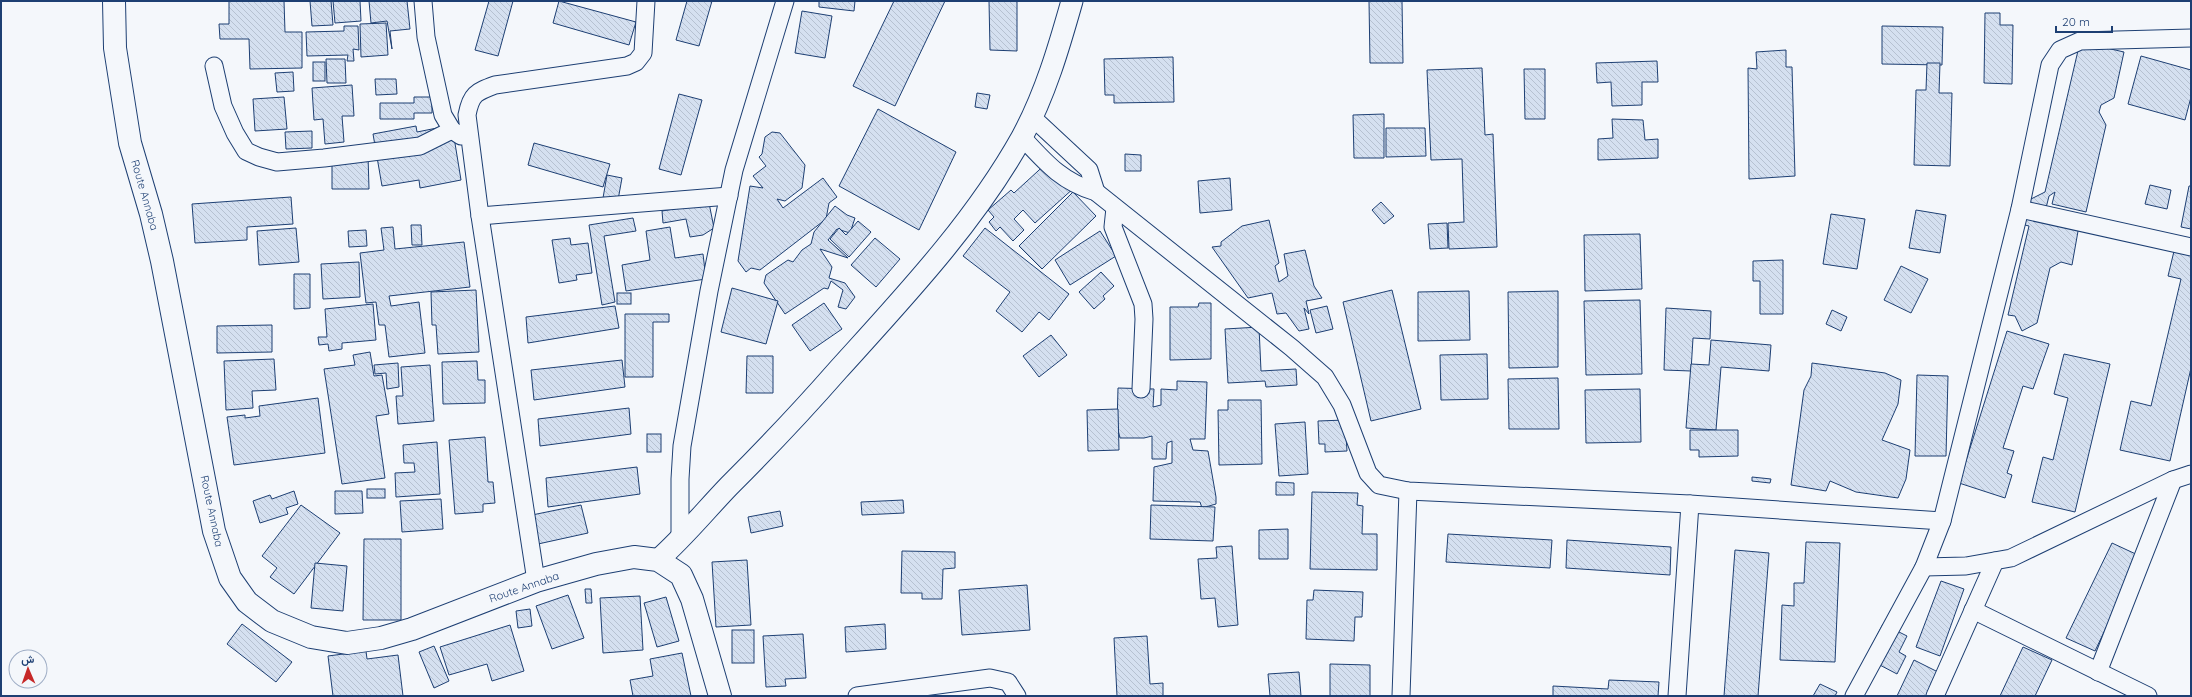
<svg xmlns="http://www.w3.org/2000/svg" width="2192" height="697" viewBox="0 0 2192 697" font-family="Quicksand,Vazirmatn,sans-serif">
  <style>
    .building { fill: url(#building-back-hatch); stroke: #1d3f73 }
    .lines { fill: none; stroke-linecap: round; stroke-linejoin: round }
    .minor-casing { stroke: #1d3f73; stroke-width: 19 }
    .tertiary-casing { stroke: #1d3f73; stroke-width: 23 }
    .secondary-casing { stroke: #1d3f73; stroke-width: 24 }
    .minor { stroke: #f4f7fb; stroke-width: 17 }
    .tertiary { stroke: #f4f7fb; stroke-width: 21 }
    .secondary { stroke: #f4f7fb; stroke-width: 22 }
    .labels { text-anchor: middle; stroke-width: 3; stroke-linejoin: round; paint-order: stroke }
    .street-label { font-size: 11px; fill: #1d3f73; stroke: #f4f7fb }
  </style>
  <defs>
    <pattern id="building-back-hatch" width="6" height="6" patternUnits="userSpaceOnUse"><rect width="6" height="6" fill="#d5e0f0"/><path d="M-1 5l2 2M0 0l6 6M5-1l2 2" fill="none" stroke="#b6c1d1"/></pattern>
  </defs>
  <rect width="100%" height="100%" fill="#f4f7fb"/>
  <g class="building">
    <path d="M229 1H284L285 32H302V68L250 69 249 39H220L219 24H229Z"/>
    <path d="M310 1H331L333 25 312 26Z"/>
    <path d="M333 1H360L361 21 335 23Z"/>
    <path d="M369 1H407L410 29 390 31 392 49 387 21 371 23Z"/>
    <path d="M489 1H513L498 56 475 50Z"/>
    <path d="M559 1 636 22 629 45 553 23Z"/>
    <path d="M687 1H712L699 46 676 40Z"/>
    <path d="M819 1H855L854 11 819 7Z"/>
    <path d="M894 1H945L895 106 853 86Z"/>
    <path d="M989 1H1017V51L990 50Z"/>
    <path d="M1369 1H1402L1403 63H1370Z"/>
    <path d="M802 11 832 16 825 58 795 53Z"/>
    <path d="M1985 13H2000V25H2013L2012 84 1984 83Z"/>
    <path d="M386 23 388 55 361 57 360 24Z"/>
    <path d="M344 26H358L359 50 353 49 354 61H347L348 55 307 56 306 32 344 31Z"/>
    <path d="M1882 26 1943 27 1942 65 1882 64Z"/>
    <path d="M2080 42 2124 52 2114 98 2101 105 2099 112 2106 125 2086 212 2052 204 2055 192 2049 196 2045 212 2080 220 2072 265 2061 262 2050 268 2037 323 2022 331 2015 316 2008 315 2029 226 2013 222 2017 206 2045 192Z"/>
    <path d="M1786 50V67H1792L1795 176 1749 179 1748 68 1757 69 1756 52Z"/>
    <path d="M2141 56 2191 70V97L2185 120 2128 104Z"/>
    <path d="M1173 57 1174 102 1114 103V95H1105L1104 59Z"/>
    <path d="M326 59H345L346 83H327Z"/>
    <path d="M1657 61 1658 82H1642V105L1612 106 1611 82 1597 83 1596 63Z"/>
    <rect x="313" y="62" width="12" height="19"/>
    <path d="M1927 63H1940L1939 93H1952L1950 166 1914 165 1916 90H1926Z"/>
    <path d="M1482 68 1485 135 1493 134 1497 247 1449 249 1448 223 1464 222 1462 159 1431 160 1427 70Z"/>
    <path d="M1524 69H1545V119H1525Z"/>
    <path d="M293 72 294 91 277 92 275 73Z"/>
    <path d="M375 79H396L397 94 376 95Z"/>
    <path d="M352 85 354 116H342L344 142 325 144 323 119 314 120 312 88Z"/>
    <path d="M977 93 990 95 987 109 975 107Z"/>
    <path d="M679 94 702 100 681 175 659 169Z"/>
    <path d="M284 97 287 129 255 131 253 99Z"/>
    <path d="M414 97H432V113H414V119H380V103H414Z"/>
    <path d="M878 109 956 152 919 230 839 186Z"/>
    <path d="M1384 114V158H1354L1353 115Z"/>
    <path d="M1612 119 1643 120 1645 140 1658 139V158L1598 160V139L1613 138Z"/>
    <path d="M452 125 461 180 420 188 419 180 382 186 373 134 416 126 417 132Z"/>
    <path d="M1386 128H1425L1426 156 1386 157Z"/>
    <path d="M312 131V148L286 149 285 132Z"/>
    <path d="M772 132 780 133 805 165 802 188 785 201 777 199 783 208 823 178 837 197 829 203 826 219 760 270 751 268 746 272 738 261 750 186 763 188 753 176 766 166 759 157 762 154 765 137Z"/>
    <path d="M534 143 610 164 603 187 528 165Z"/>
    <path d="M1125 154 1141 155V171H1125Z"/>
    <path d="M368 155 369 189H332V156Z"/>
    <path d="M1050 160 1075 187 1035 223 1023 210 1014 219 1024 230 1013 241 1000 227 996 231 989 222 994 217 988 210 1011 190 1014 193Z"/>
    <path d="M607 175 622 178 618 200 603 198Z"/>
    <path d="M1230 178 1232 210 1200 213 1198 181Z"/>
    <path d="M2150 185 2171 190 2167 209 2145 204Z"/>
    <path d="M2189 186H2191V229L2181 227Z"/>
    <path d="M1073 192 1096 216 1042 269 1019 246Z"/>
    <path d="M291 197 293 224 247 227V240L195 243 192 204Z"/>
    <path d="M1381 202 1394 216 1384 224 1372 210Z"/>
    <path d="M709 203 714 228 703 235 690 237 686 219 663 223 662 211Z"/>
    <path d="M835 206 847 215 855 218 850 233 837 229 828 240 848 258 820 249 832 267 829 278 845 283 855 297 846 309 838 307 843 290 831 281 828 289 824 288 785 314 764 283 766 275 788 260 793 262 802 250 811 244 814 232Z"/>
    <path d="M1916 210 1946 215 1940 253 1909 248Z"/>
    <path d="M1831 214 1865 219 1857 269 1823 264Z"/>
    <path d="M633 218 636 231 604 236 615 302 602 305 589 225Z"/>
    <path d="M1269 220 1279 263 1275 266 1279 282 1288 276 1284 254 1305 250 1314 286 1322 298 1306 301 1309 314 1304 308 1309 329 1299 331 1286 313 1277 314 1272 293 1248 298 1212 247 1221 246V242L1242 226Z"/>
    <path d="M858 221 871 232 849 257 830 239 839 228 846 235Z"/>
    <path d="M1447 223 1448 248 1430 249 1428 224Z"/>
    <path d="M411 225H421L422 245H412Z"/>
    <path d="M393 227 395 249 464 242 470 287 389 296 391 306 419 302 425 353 389 357 385 325H379L376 302 366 303 360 253 384 250 381 228Z"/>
    <path d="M670 227 675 258 703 254 706 279 626 291 622 265 650 260 646 231Z"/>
    <path d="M296 228 299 262 259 265 257 231Z"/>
    <path d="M985 228 1069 294 1049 320 1039 312 1022 332 996 311 1010 292 963 256Z"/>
    <path d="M366 230 367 246 349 247 348 231Z"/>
    <path d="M1100 231 1116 256 1070 285 1055 260Z"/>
    <path d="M1640 234 1642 289 1585 291 1584 235Z"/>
    <path d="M570 238 571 245 588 243 592 273 576 275 577 280 559 283 552 240Z"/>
    <path d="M875 238 900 259 876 287 851 265Z"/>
    <path d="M2176 243 2191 247V368L2170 461 2120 450 2131 401 2151 406 2181 279 2168 276Z"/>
    <path d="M1783 260V314H1760V281H1753V261Z"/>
    <path d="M359 262 360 297 323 299 321 264Z"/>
    <path d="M1901 266 1928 279 1911 313 1884 300Z"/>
    <path d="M1101 272 1114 286 1103 296 1105 299 1094 309 1079 292Z"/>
    <path d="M294 274H310V308L294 309Z"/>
    <path d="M732 288 778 301 766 344 721 332Z"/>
    <path d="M476 290 479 352 438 354 436 325H432L431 292Z"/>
    <path d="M1392 290 1421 409 1371 421 1343 302Z"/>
    <path d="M1469 291 1470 340 1418 341V292Z"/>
    <path d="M1558 291V367L1509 368 1508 292Z"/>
    <rect x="617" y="293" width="14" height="11"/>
    <path d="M1640 300 1642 374 1586 375 1584 301Z"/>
    <path d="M824 303 842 329 810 351 792 325Z"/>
    <path d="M1199 303H1211V359L1170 360V307H1198Z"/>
    <path d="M373 304 376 340 342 343V349L329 351 328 344 319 345 318 337H327L325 309Z"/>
    <path d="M615 306 619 328 528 343 526 317Z"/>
    <path d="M1327 306 1333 329 1316 333 1310 310Z"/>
    <path d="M1666 308 1711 311 1710 339 1693 338 1691 371 1664 370Z"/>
    <path d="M1832 310 1847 317 1841 331 1826 324Z"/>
    <path d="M625 314H669V322H653V377H625Z"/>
    <path d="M272 325V352L217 353V326Z"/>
    <path d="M1259 327 1261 371 1296 369 1297 385 1266 387 1265 381 1228 383 1225 329Z"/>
    <path d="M2007 331 2049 344 2033 389 2023 386 2003 448 2014 451 2007 473 2012 475 2005 498 1959 483Z"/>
    <path d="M1051 335 1067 355 1039 377 1023 356Z"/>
    <path d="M1711 340 1771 345 1769 371 1721 367 1716 430 1686 428 1691 364 1709 365Z"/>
    <path d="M370 352 374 376 382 375 389 414 376 416 385 478 342 484 324 369 355 365 353 355Z"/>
    <path d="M1487 354 1488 399 1441 400 1440 355Z"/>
    <path d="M2064 354 2110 364 2075 512 2032 502 2043 457 2053 460 2068 398 2054 394Z"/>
    <path d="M747 356H773V393H746Z"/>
    <path d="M274 359 276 390 252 391 253 408 226 410 224 361Z"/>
    <path d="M622 360 625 387 534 400 531 370Z"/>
    <path d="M477 361 478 380H485V403L443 404 442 362Z"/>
    <path d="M398 363 399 387 387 389 386 373 375 374 374 365Z"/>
    <path d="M1812 363 1885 373 1901 380 1898 404 1882 440 1910 450 1906 479 1898 498 1856 492 1830 481 1826 491 1791 485 1804 390 1811 376Z"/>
    <path d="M430 365 434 421 398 424 396 396H403L401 367Z"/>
    <path d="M1917 375 1948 376 1946 456H1915Z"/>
    <path d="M1558 378 1559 429H1509L1508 379Z"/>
    <path d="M1177 381 1207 382 1205 439H1190L1193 450 1208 451 1216 497V504L1202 508 1200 502 1153 501 1154 467 1172 463V441L1167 443 1166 459H1152V436L1144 438H1120L1117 426 1118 388 1154 389 1153 407 1161 405V389L1177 390Z"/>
    <path d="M1640 389 1641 442 1586 443 1585 390Z"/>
    <path d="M318 398 325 453 234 465 227 417 245 415V418L260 416 259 406Z"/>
    <path d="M1228 400H1261L1262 464 1219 465 1218 410H1228Z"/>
    <path d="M629 408 631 434 540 446 538 419Z"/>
    <path d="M1118 409 1119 450 1088 451 1087 410Z"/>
    <path d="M1345 420 1347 451 1325 452V444H1319L1318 421Z"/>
    <path d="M1305 422 1308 474 1279 476 1275 424Z"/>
    <path d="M1690 430H1738V456L1699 457V450H1690Z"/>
    <rect x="647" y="434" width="14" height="18"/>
    <path d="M485 437 488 482H493L495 503 483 504V512L455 514 449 440Z"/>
    <path d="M437 442 440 494 396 497 395 473 415 472 414 463H404L403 445Z"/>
    <path d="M637 467 640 494 548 507 546 478Z"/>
    <path d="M1752 477 1771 479 1770 483 1752 481Z"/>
    <path d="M1276 482 1294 483V495H1276Z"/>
    <rect x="367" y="489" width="18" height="9"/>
    <path d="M294 491 298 504 286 508 288 514 260 523 253 501 270 495 272 499Z"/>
    <path d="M335 491H362L363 513 335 514Z"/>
    <path d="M1312 492 1358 493 1357 505 1363 506 1362 534H1377V570L1310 569Z"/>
    <path d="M441 499 443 529 402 532 400 501Z"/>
    <path d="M903 500 904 513 862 515 861 502Z"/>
    <path d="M301 505 340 533 294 594 270 577 277 568 262 556Z"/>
    <path d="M581 505 588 533 538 544 532 515Z"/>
    <path d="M1151 505 1215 507 1213 541 1150 539Z"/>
    <path d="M780 511 783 526 751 533 748 517Z"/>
    <path d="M1288 529V559H1259V530Z"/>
    <path d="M1448 534 1552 540 1550 568 1446 562Z"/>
    <path d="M364 539H401V620H363Z"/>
    <path d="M1567 540 1671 547 1670 575 1566 568Z"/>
    <path d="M1806 542 1840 543 1835 662 1780 660 1782 605 1794 606V583H1804Z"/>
    <path d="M2112 543 2140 556 2095 651 2066 638Z"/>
    <path d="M1232 546 1238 625 1218 627 1215 598 1201 599 1198 559 1217 558 1216 547Z"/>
    <path d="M1735 550 1769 553 1758 696H1724Z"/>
    <path d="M902 551 955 552V568L943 569 942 599H922V593H901Z"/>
    <path d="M747 560 751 625 716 627 712 562Z"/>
    <path d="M315 563 347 566 343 611 311 608Z"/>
    <path d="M1941 581 1964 589 1940 656 1916 647Z"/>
    <path d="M1027 585 1030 630 962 635 959 590Z"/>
    <path d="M585 589H591L592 603H586Z"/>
    <path d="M1314 590 1363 592 1362 617H1355L1354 641 1306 639 1307 600H1313Z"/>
    <path d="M568 595 584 638 552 649 536 606Z"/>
    <path d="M640 596 643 650 603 653 600 598Z"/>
    <path d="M666 597 679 641 657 647 644 603Z"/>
    <path d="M530 609 532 626 518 628 516 611Z"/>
    <path d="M242 624 292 662 276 682 227 644Z"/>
    <path d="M885 624 886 649 846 652 845 627Z"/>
    <path d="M1883 624 1907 636 1899 652 1906 656 1897 674 1876 663 1870 649Z"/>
    <path d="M510 625 524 671 492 681 487 664 449 675 440 647Z"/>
    <rect x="732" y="630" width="22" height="33"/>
    <path d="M803 634 806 678 785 679 786 686 766 687 763 636Z"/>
    <path d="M1147 636 1150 684 1163 683V696H1117L1114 638Z"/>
    <path d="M434 646 449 681 434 688 419 652Z"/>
    <path d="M2023 647 2052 660 2035 696H2000Z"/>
    <path d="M366 651 367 659 398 655 403 696H333L328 656Z"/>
    <path d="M682 653 691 696H633L630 680 653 676 650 659Z"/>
    <path d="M1914 660 1942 674 1931 696H1897Z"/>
    <path d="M1330 664 1370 665V696H1330Z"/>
    <path d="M1299 672 1301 696H1270L1268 674Z"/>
    <path d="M1609 680 1659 682 1658 696H1553V686L1608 689Z"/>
    <path d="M1820 684 1837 692 1835 696H1813Z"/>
  </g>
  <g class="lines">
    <defs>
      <g id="minor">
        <path d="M423 1 426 37 443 115 452 130 461 136"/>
        <path d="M214 66 223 106 235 133 246 151 259 157 277 162 324 158 420 146 452 130"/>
        <path d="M1032 117 1089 170 1096 192"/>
        <path d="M1022 137C1046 163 1062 182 1096 192L1292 348 1325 377 1342 405 1368 473 1379 485 1408 491 1690 504 1942 521"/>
        <path d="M1115 208 1113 227 1143 304 1144 319 1141 389"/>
        <path d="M2020 209 2191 247"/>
        <path d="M480 216 729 196"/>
        <path d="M680 540V479L682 446 709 291 734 170 785 1"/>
        <path d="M1924 567 1966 566 2011 558 2173 480 2191 474"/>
        <path d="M536 581 480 216 467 115C471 94 476 92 495 85L627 66 636 62 643 53 646 1"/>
        <path d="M1973 610 2148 696"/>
        <path d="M2098 672 2173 480"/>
        <path d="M857 696 990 678 1008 682 1017 696"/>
        <path d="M1401 696 1408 491"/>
        <path d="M1677 696 1690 504"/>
        <path d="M1854 696 1924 567 1942 521 2020 209 2050 65 2060 50 2080 41 2191 38"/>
        <path d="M1935 696 1995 561"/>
      </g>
      <path id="tertiary" d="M658 560C684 537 705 511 729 486 767 448 803 410 838 370 904 297 974 223 1022 137 1045 95 1059 47 1072 1"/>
      <path id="secondary" d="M114 1 115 48 130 143 151 214 162 261 214 531 230 578 247 602 272 621 311 637 347 643 381 638 412 629 536 581 596 564 634 557 658 560 681 575 692 599 720 696"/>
    </defs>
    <use href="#minor" class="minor-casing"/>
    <use href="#tertiary" class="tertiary-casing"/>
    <use href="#secondary" class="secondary-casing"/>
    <use href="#minor" class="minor"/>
    <use href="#tertiary" class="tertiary"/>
    <use href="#secondary" class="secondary"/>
  </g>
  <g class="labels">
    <g class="street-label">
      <text transform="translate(145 195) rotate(74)" y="4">Route Annaba</text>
      <text transform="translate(212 511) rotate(78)" y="4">Route Annaba</text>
      <text transform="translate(524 587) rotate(-19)" y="4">Route Annaba</text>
    </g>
  </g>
  <rect width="2192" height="697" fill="none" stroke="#1d3f73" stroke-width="4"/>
  <g transform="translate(28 669) rotate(358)"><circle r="19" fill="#f4f7fb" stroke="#9eadc5"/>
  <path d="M0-3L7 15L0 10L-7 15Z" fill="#c62828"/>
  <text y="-6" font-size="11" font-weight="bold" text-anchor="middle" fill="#1d3f73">ش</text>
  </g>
  <path d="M2056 26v6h56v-6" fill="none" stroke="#1d3f73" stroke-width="2"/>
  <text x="2062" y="26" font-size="12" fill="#1d3f73" stroke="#f4f7fb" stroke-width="3" paint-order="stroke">20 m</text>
</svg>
